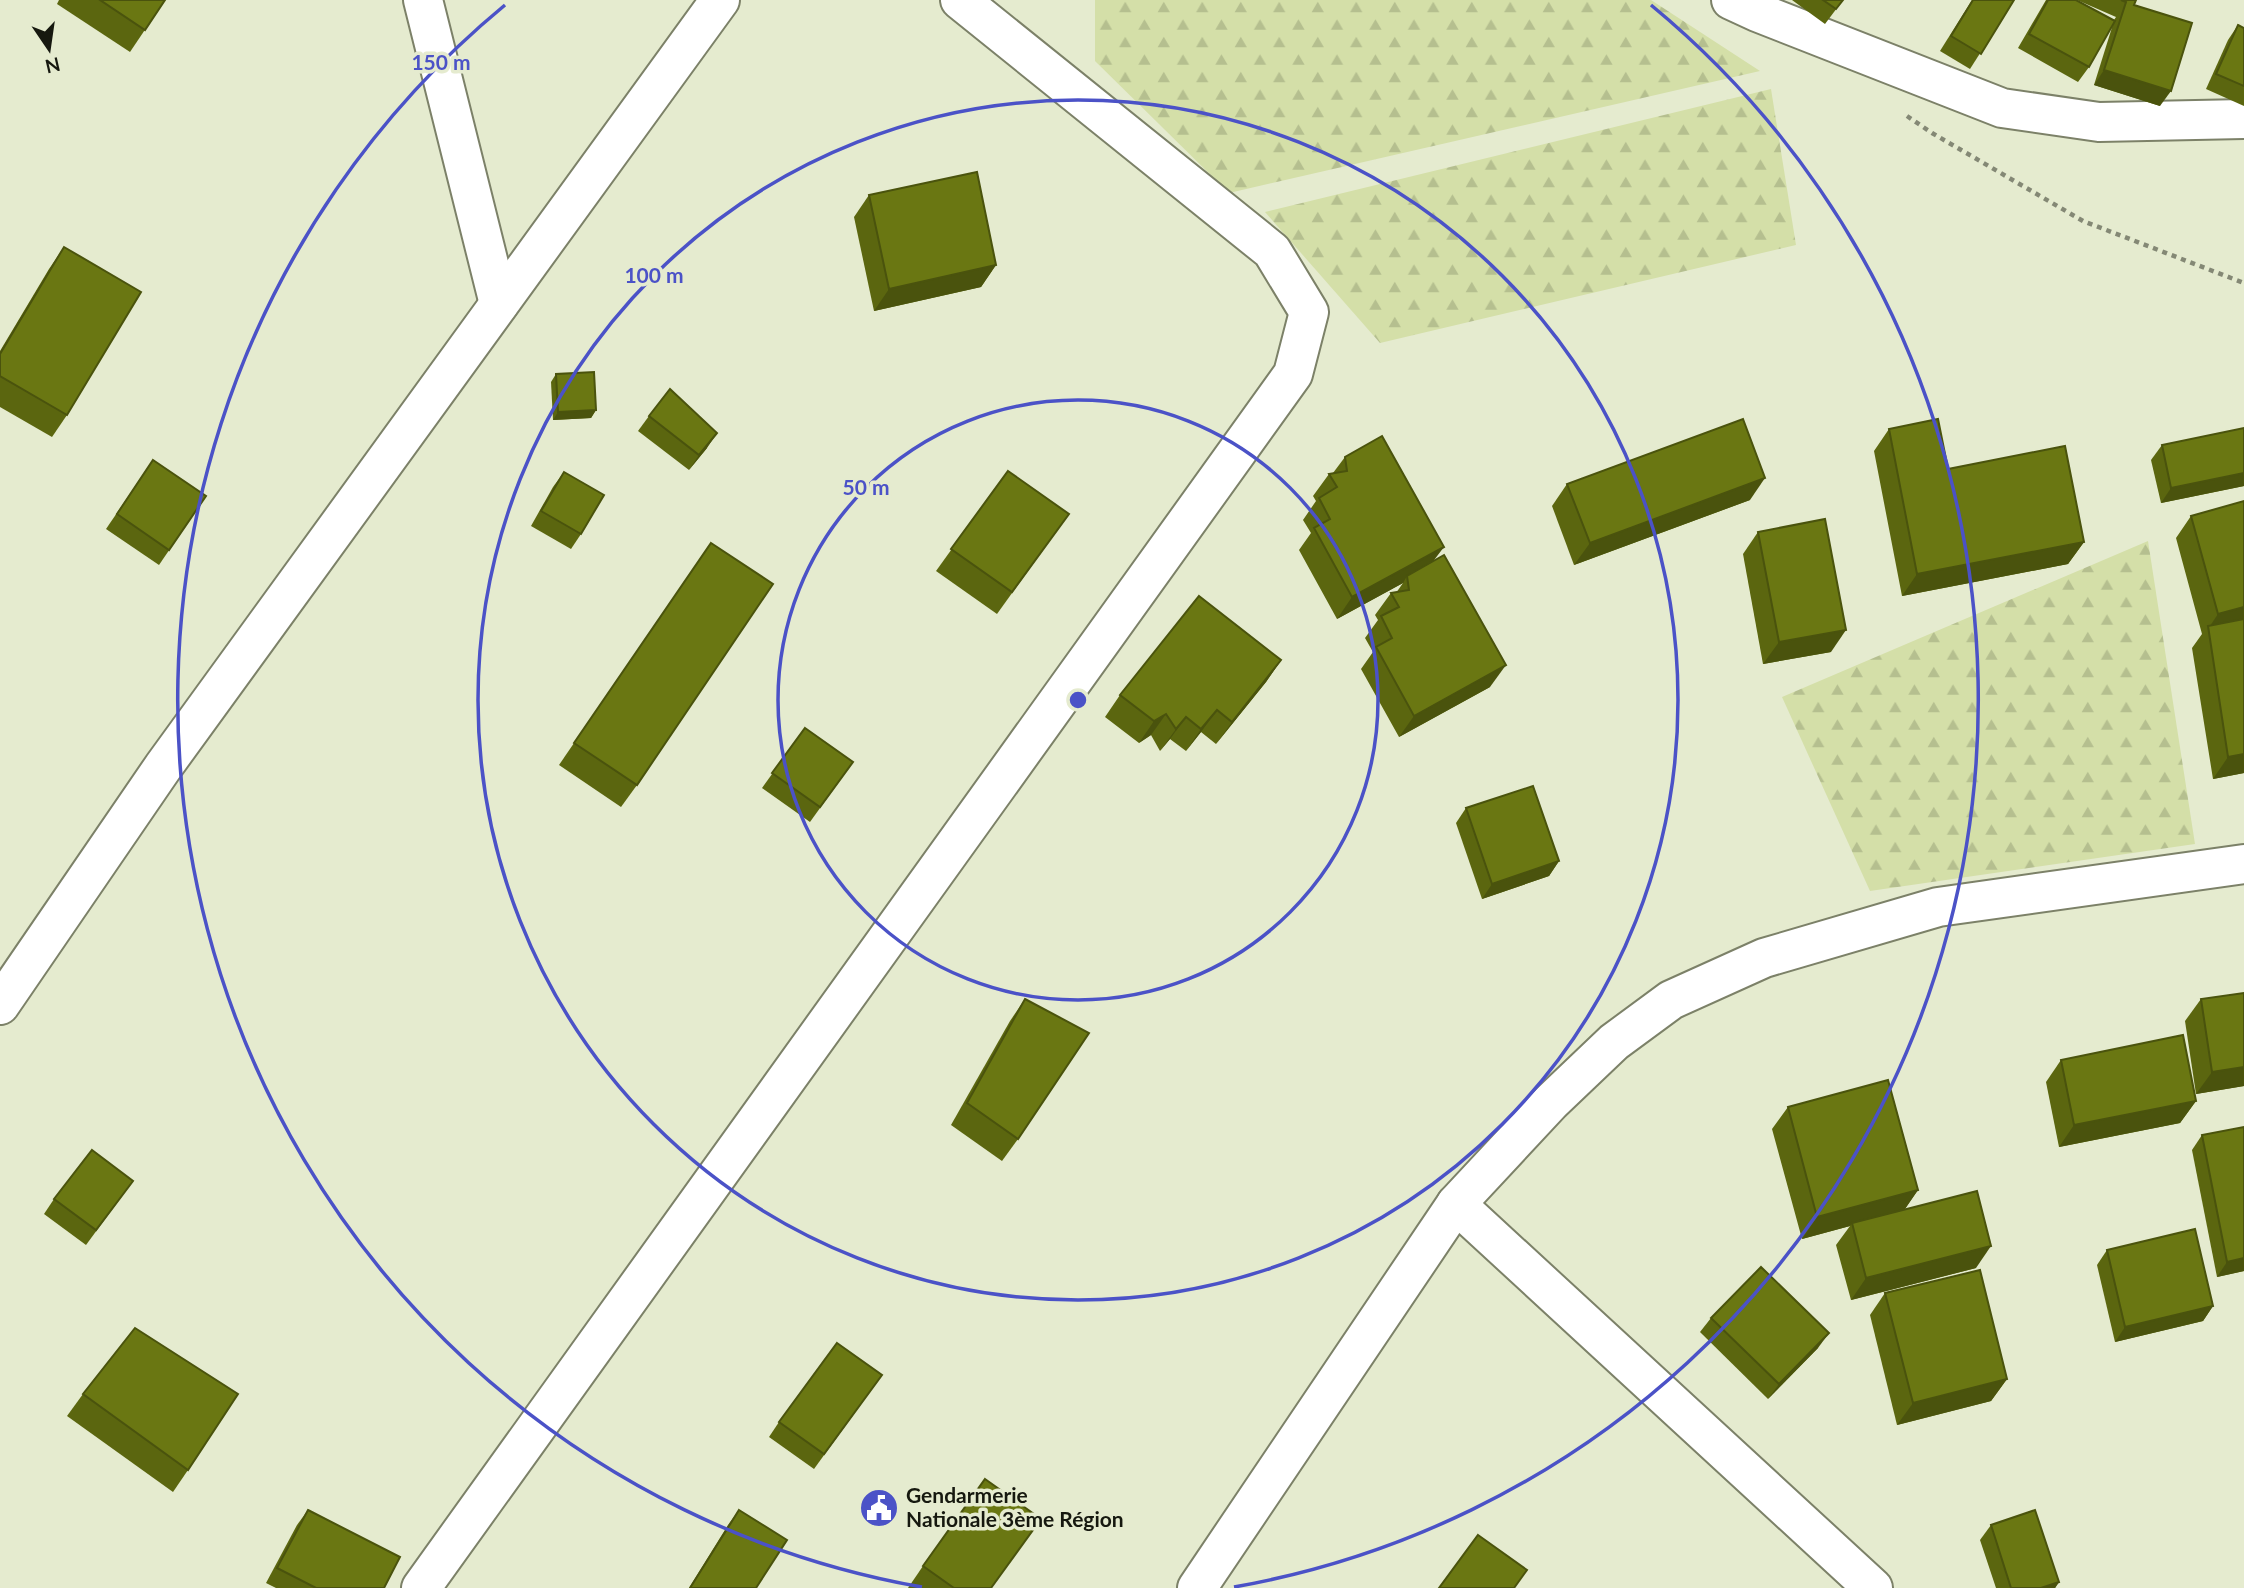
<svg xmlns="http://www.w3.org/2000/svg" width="2244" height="1588" viewBox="0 0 2244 1588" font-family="Lato,sans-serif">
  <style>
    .forest { fill: url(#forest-firs) }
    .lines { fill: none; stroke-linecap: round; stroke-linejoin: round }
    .minor-casing { stroke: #7c8168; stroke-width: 42 }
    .tertiary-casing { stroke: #7c8168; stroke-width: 42 }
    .path { stroke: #848875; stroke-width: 4.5; stroke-dasharray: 5 5; stroke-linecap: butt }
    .minor { stroke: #fff; stroke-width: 38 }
    .tertiary { stroke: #fff; stroke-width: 38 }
    .wall { fill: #5b660f }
    .shaded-wall { fill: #4a530d }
    .building { fill: #6a7712; stroke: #4a530d; stroke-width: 2 }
    .ring { fill: none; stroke: #4b52c7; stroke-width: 3.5 }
    .labels { text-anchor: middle; stroke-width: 7; stroke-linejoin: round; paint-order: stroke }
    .poi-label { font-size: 21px; font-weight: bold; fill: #16180f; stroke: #e5ebcf; text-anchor: start }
    .centre { fill: #4b52c7; stroke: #e5ebcf; stroke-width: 3.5 }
    .ring-label { font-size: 21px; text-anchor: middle; font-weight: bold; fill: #4b52c7; stroke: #e5ebcf; stroke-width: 7; stroke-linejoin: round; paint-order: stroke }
  </style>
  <defs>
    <pattern id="forest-firs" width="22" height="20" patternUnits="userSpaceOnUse" patternTransform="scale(1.75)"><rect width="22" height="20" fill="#d4dfa8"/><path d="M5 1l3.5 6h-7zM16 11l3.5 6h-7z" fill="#b5bf8f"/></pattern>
  </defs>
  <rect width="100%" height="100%" fill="#e5ebcf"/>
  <g class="forest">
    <path d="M1095 0H1651L1760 71 1229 193 1095 61Z"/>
    <path d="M1771 89 1796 245 1380 343 1265 212Z"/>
    <path d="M2148 541 2195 844 1870 891 1782 697Z"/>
  </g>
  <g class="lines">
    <defs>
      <g id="minor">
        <path d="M423 0 499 304"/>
        <path d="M1731 0 1757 12 2002 108 2099 122 2244 119"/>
        <path d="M0 1005 163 767 720 0"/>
        <path d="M1456 1204 1873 1588"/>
        <path d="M421 1588 1293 374 1309 312 1272 251 960 0"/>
      </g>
      <path id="tertiary" d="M1197 1588 1456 1204 1551 1102 1614 1042 1671 1000 1764 958 1938 907 2244 864"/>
    </defs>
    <use href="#minor" class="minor-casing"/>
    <use href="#tertiary" class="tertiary-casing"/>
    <path class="path" d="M1907 116 1932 133 2083 221 2244 283"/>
    <use href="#minor" class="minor"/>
    <use href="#tertiary" class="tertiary"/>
  </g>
  <g class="wall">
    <path d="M59 0H165L130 52 57 4Z"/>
    <path d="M1792 0H1843L1825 24Z"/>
    <path d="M1972 0H2014L1970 69 1940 51Z"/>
    <path d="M2046 0H2076L2114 20 2116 17 2077 0H2136L2134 5 2160 106 2094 85 2114 21 2089 67 2078 82 2018 48Z"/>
    <path d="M2238 25 2244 28V106L2206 89 2228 40Z"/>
    <path d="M869 195 996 265 981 287 874 311 854 217Z"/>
    <path d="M64 247 67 415 52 437 0 407V351L49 269Z"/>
    <path d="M556 374 596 410 591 418 553 420 551 382Z"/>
    <path d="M649 416 707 448 689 470 638 431Z"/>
    <path d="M2244 428V486L2161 503 2151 460 2162 445Z"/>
    <path d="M1889 429 1948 469 2084 542 2068 564 1902 596 1874 451Z"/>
    <path d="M1345 457 1433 562 1490 687 1399 737 1361 669 1373 652 1365 638 1378 620 1375 615 1391 593H1396L1403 583 1337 619 1299 550 1311 533 1303 520 1316 501 1313 496 1329 474 1333 473Z"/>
    <path d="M153 460 206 496 159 565 106 529Z"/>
    <path d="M1008 471 1069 514 997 614 936 571Z"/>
    <path d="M564 472 581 534 571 549 531 526 553 487Z"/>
    <path d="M1567 484 1750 500 1574 565 1552 506Z"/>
    <path d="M2244 501V773L2213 779 2192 648 2202 634 2176 538 2191 516Z"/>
    <path d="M1758 532 1831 652 1763 664 1743 554Z"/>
    <path d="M711 543 637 785 621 807 559 765Z"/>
    <path d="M1281 660 1266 682 1216 744 1201 732 1186 751 1170 739 1160 751 1151 735 1139 743 1105 717 1120 695Z"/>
    <path d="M805 728 853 762 810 822 762 788Z"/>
    <path d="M1466 808 1559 861 1549 876 1482 899 1456 823Z"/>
    <path d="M2244 993V1086L2196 1094 2185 1021 2201 999Z"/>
    <path d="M1025 999 1018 1139 1002 1161 951 1125 1010 1021Z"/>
    <path d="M2061 1060 2196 1101 2180 1123 2059 1147 2046 1082Z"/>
    <path d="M1788 1107 1918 1190 1904 1210 1976 1268 1851 1300 1836 1245 1850 1226 1802 1239 1772 1129Z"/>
    <path d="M2244 1127V1271L2217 1277 2192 1150 2202 1135Z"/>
    <path d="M122 1196 86 1245 44 1214 54 1199Z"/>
    <path d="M2107 1250 2213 1306 2203 1321 2115 1342 2097 1265Z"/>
    <path d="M1885 1293 2007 1379 1991 1401 1897 1425 1870 1315Z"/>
    <path d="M1711 1318 1818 1348 1768 1399 1700 1332Z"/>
    <path d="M882 1375 814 1469 769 1437 779 1422Z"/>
    <path d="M83 1394 188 1470 173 1492 67 1416Z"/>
    <path d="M308 1510 384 1588H276L266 1583 297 1525Z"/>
    <path d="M739 1510 756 1588H689L728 1525Z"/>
    <path d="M1991 1525 2059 1582 2055 1588H1996L1980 1540Z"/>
    <path d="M923 1566 991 1588H908Z"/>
  </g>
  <g class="shaded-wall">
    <path d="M2104 70 2171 91 2160 106 2094 85Z"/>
    <path d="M996 265 981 287 874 311 889 289Z"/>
    <path d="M596 410 591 418 553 420 558 412Z"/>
    <path d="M717 433 707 448 689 470 699 455Z"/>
    <path d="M2244 473V486L2161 503 2171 488Z"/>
    <path d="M1765 478 1750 500 1574 565 1590 543Z"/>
    <path d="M2084 542 2068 564 1902 596 1917 574Z"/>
    <path d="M1444 547 1428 568 1407 576 1403 583 1337 619 1352 597Z"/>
    <path d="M2244 607V625L2208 629 2218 614Z"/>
    <path d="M1846 630 1831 652 1763 664 1779 642Z"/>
    <path d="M1281 660 1266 682 1216 744 1232 722Z"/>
    <path d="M1506 665 1490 687 1399 737 1414 716Z"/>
    <path d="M1217 710 1201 732 1186 751 1201 729Z"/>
    <path d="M1166 714 1151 735 1139 743 1154 721Z"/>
    <path d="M1186 717 1170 739 1160 751 1176 729Z"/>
    <path d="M2244 754V773L2213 779 2228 757Z"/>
    <path d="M1559 861 1549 876 1482 899 1492 884Z"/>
    <path d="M2244 1067V1086L2196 1094 2212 1072Z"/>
    <path d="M2196 1101 2180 1123 2059 1147 2074 1125Z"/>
    <path d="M1918 1190 1903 1212 1852 1223 1850 1226 1802 1239 1817 1217Z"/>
    <path d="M1991 1246 1976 1268 1851 1300 1866 1278Z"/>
    <path d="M2244 1258V1271L2217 1277 2227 1262Z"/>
    <path d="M2213 1306 2203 1321 2115 1342 2125 1327Z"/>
    <path d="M1829 1333 1818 1348 1768 1399 1779 1384Z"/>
    <path d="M2007 1379 1991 1401 1897 1425 1913 1403Z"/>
    <path d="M2059 1582 2055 1588H2041Z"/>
  </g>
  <g class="building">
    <path d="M100 0H165L145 30Z"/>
    <path d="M1823 0H1843L1836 9Z"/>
    <path d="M1973 0H2014L1981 54 1951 36Z"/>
    <path d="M2048 0H2076L2115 21 2089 67 2029 34Z"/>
    <path d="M2121 0H2136L2134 5 2192 23 2171 91 2104 70 2126 2Z"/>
    <path d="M2238 25 2244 28V86L2216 74Z"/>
    <path d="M977 172 996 265 889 289 869 195Z"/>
    <path d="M64 247 141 292 67 415 0 376V354Z"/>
    <path d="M594 372 596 410 558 412 556 374Z"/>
    <path d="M670 389 717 433 699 455 649 416Z"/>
    <path d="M1743 419 1765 478 1590 543 1567 484Z"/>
    <path d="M1938 419 1948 469 2065 446 2084 542 1917 574 1889 429Z"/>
    <path d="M2244 428V473L2171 488 2162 445Z"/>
    <path d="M1382 436 1444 547 1352 597 1314 528 1330 519 1319 498 1337 487 1329 474 1347 471 1345 457Z"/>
    <path d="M153 460 206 496 169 550 117 514Z"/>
    <path d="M1008 471 1069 514 1012 592 951 549Z"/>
    <path d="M564 472 604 495 581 534 541 511Z"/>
    <path d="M2244 501V607L2218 614 2191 516Z"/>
    <path d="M1825 519 1846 630 1779 642 1758 532Z"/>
    <path d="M711 543 773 584 637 785 574 743Z"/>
    <path d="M1444 555 1506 665 1414 716 1376 647 1392 638 1381 616 1399 607 1391 593 1409 590 1407 576Z"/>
    <path d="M1199 596 1281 660 1232 722 1217 710 1201 729 1186 717 1176 729 1166 714 1154 721 1120 695Z"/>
    <path d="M2244 619V754L2228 757 2208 626Z"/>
    <path d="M805 728 853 762 820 807 772 773Z"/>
    <path d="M1533 786 1559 861 1492 884 1466 808Z"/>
    <path d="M2244 993V1067L2212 1072 2201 999Z"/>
    <path d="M1025 999 1089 1033 1018 1139 967 1103Z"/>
    <path d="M2183 1035 2196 1101 2074 1125 2061 1060Z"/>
    <path d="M1888 1080 1918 1190 1817 1217 1788 1107Z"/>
    <path d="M2244 1127V1258L2227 1262 2202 1135Z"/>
    <path d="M92 1150 133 1181 96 1230 54 1199Z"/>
    <path d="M1977 1191 1991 1246 1866 1278 1852 1223Z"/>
    <path d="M2195 1229 2213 1306 2125 1327 2107 1250Z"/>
    <path d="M1761 1267 1829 1333 1779 1384 1711 1318Z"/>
    <path d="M1980 1270 2007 1379 1913 1403 1885 1293Z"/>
    <path d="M135 1328 238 1394 188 1470 83 1394Z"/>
    <path d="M837 1343 882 1375 824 1454 779 1422Z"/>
    <path d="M985 1479 1041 1519 991 1588H954L923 1566Z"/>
    <path d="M308 1510 400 1557 384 1588H316L277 1568Z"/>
    <path d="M739 1510 787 1540 756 1588H690Z"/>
    <path d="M2035 1510 2059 1582 2041 1588H2011L1991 1525Z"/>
    <path d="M1478 1535 1527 1570 1514 1588H1439Z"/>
  </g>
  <g class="ring">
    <circle cx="1078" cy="700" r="300"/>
    <circle cx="1078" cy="700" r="600"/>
    <path d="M922 1587A901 901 0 0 1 505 5M1651 5A901 901 0 0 1 1234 1587"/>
  </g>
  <defs>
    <symbol id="civic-disc" viewBox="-11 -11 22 22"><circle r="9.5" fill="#4b52c7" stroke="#e5ebcf"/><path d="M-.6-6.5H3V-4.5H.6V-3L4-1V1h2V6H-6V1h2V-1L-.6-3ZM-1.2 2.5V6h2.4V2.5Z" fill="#fff"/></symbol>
  </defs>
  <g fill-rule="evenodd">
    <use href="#civic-disc" x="857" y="1486" width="44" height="44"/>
  </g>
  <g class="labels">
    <g class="poi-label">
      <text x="906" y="1503">Gendarmerie<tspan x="906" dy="24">Nationale 3ème Région</tspan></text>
    </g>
  </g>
  <circle cx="1078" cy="700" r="10" class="centre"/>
  <g class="ring-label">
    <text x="441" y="70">150 m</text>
    <text x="654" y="283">100 m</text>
    <text x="866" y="495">50 m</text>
  </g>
  <g transform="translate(49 49) rotate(167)" stroke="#e5ebcf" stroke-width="5" paint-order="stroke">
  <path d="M0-5L12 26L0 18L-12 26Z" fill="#16180f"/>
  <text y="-10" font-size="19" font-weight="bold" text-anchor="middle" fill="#16180f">N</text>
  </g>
</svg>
